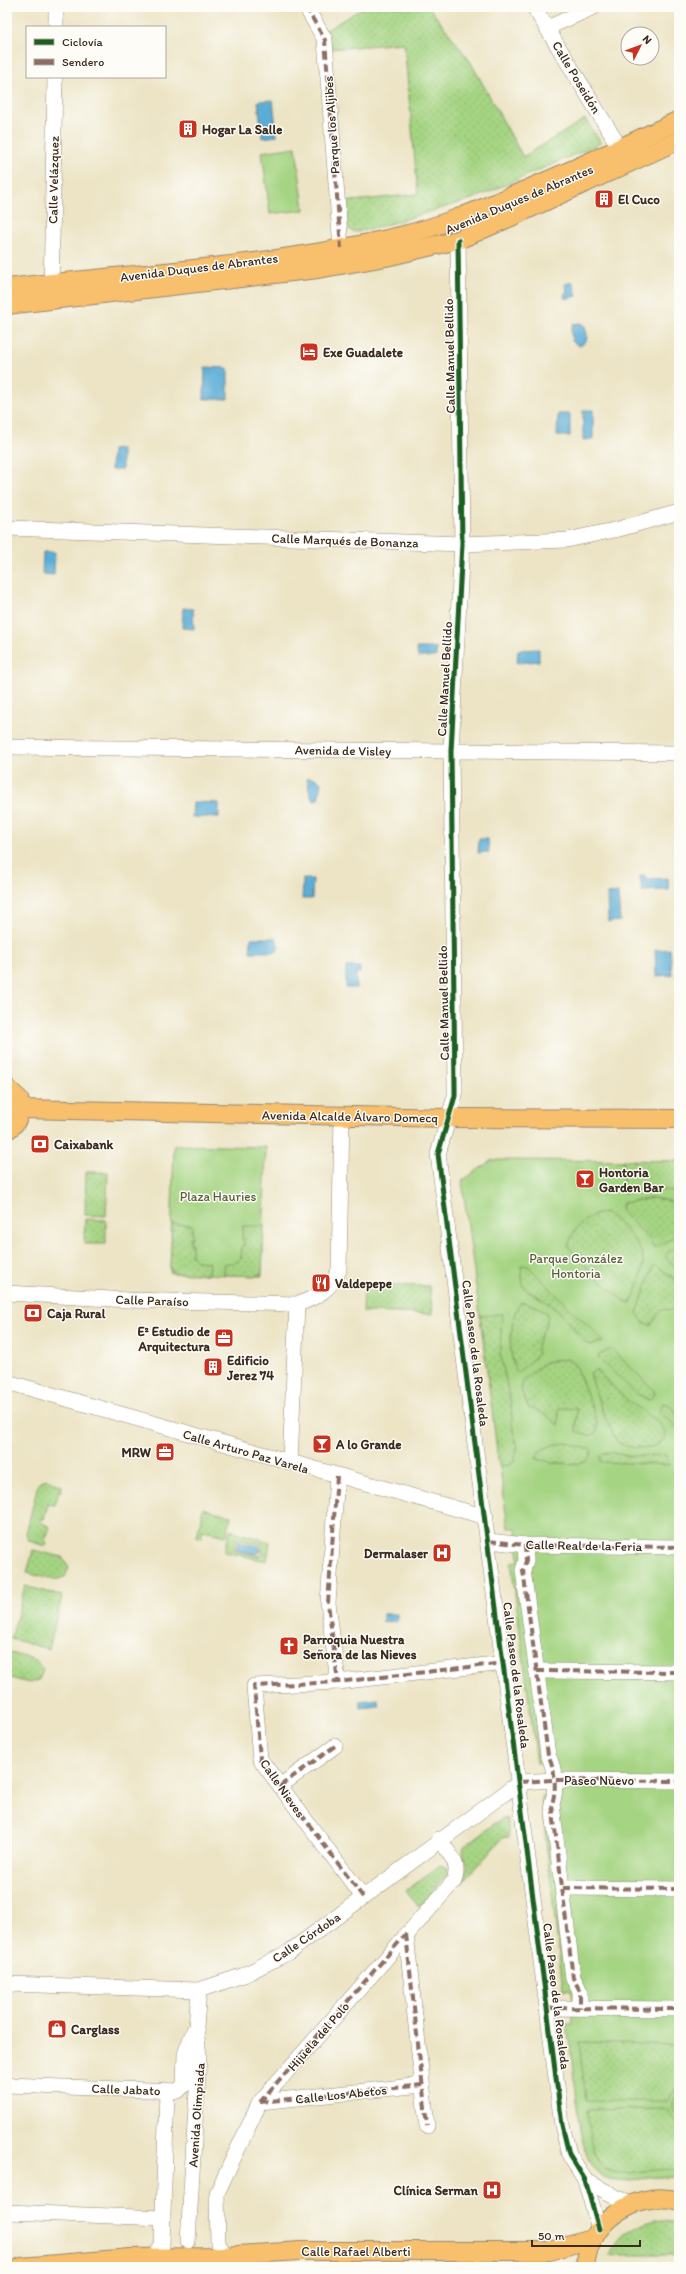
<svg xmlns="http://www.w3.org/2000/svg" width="686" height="2274" viewBox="0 0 686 2274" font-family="Itim,sans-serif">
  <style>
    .park { fill: #a5d482; stroke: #707f50 }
    .garden { fill: url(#garden-dots); stroke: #707f50; fill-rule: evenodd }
    .water { fill: #5badd6; stroke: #4b6c7a }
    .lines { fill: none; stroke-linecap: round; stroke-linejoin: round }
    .minor-casing { stroke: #948772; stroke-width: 16 }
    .major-casing { stroke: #948772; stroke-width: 20 }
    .minor { stroke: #fff; stroke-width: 15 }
    .major { stroke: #f8bf6c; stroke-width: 18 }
    .quiet { stroke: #8d6e63; stroke-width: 4; stroke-dasharray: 8 4; stroke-linecap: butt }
    .cycleway-casing { stroke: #fdfcf7; stroke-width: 8 }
    .cycleway { stroke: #1b5e20; stroke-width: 5 }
    .labels { text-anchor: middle; stroke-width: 3; stroke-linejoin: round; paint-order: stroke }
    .street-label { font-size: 13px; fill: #3b2a1e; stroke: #fdfcf7 }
    .poi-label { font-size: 13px; font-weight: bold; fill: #3b2a1e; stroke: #fdfcf7; text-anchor: start }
    .park-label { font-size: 13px; fill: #5b5d3c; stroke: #fdfcf7 }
  </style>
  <defs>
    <pattern id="garden-dots" width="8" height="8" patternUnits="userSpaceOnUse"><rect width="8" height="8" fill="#a5d482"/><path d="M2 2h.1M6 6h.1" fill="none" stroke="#8fb670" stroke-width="1.8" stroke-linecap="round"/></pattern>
  </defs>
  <rect width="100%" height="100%" fill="#fdfcf7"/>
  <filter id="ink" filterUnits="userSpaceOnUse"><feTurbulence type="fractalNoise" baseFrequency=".025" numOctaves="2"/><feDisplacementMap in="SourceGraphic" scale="8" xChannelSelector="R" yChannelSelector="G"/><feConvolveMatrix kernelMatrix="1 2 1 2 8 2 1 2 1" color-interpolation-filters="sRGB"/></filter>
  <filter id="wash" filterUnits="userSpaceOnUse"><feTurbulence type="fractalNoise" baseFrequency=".012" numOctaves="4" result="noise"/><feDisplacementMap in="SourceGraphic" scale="16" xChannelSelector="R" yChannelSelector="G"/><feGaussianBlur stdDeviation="0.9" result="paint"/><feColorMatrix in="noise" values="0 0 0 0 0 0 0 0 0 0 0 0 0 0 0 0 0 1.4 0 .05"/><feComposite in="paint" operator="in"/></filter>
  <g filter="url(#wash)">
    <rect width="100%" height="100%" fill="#ece4c5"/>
    <g class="park">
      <path d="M296 147 304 210 270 214 262 152Z"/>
      <path d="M174 1145 266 1147 262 1276 170 1273Z"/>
      <path d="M492 1160 679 1161V2178C634 2171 598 2204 582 2139L567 2024H573L572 1991 563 1990 541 1796H548L546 1763H537L511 1562 519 1561 516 1528H508L462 1181Z"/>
    </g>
    <g class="garden">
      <path d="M364 7H429L470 61 523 157 585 119 601 143 475 198 376 228 355 232 350 230 345 223 343 202 418 194 404 43 330 49 325 31Z"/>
      <path d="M623 1160 679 1161V1193L651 1188 623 1193Z"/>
      <path d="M86 1172H108L106 1216 85 1215Z"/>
      <path d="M653 1198 679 1203V1235L653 1248 651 1241 622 1212 621 1207 623 1203Z"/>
      <path d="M597 1214C600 1214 604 1213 606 1214 618 1218 643 1247 643 1259 644 1273 637 1290 631 1303L625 1302 592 1273 568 1246C572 1231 583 1219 597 1214Z"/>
      <path d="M85 1219 106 1220V1244H84Z"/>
      <path d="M172 1224 192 1225V1238H190V1244H192V1257L196 1261 209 1262 208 1274 172 1273V1269H170Z"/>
      <path d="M243 1226H264L262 1272 260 1273V1276L224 1275V1263H235L241 1259 242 1246 244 1245V1239H242Z"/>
      <path d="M679 1243V1270L666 1258V1254Z"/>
      <path d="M523 1265 528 1266 577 1316C582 1319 602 1338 603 1342L590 1345 586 1343 557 1309 523 1287 521 1266Z"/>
      <path d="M657 1266 679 1282V1313L673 1310 662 1309 651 1325 643 1322 637 1313 653 1267Z"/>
      <path d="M364 1285 429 1286 433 1314 363 1312Z"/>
      <path d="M522 1302 538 1307 547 1313C550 1328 533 1338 538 1354L517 1373C514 1367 512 1359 511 1352 509 1343 513 1305 522 1302Z"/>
      <path d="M502 1314 500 1353 511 1404 513 1432 517 1444 514 1462 509 1465 499 1466 480 1316Z"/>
      <path d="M611 1349 653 1389 655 1394 649 1400 637 1394 598 1358 599 1355Z"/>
      <path d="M566 1359 572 1362 577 1368 597 1421V1432C590 1438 583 1435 576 1431L577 1409 559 1408 558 1425 546 1415 532 1408 529 1409 521 1390 523 1380 545 1362Z"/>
      <path d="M596 1370 627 1400 659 1422 666 1434C661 1452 630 1450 617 1442L602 1411 590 1373Z"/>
      <path d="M663 1403C676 1404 679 1418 679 1429L659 1411Z"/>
      <path d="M569 1443 591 1450 592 1452C591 1456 589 1461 585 1462 572 1466 552 1462 540 1460L536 1458 539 1451 555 1444Z"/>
      <path d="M609 1452 628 1456 666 1455 669 1465 601 1462 600 1456 604 1453Z"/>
      <path d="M47 1479 62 1486 61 1491H59L55 1505 48 1504 44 1519H41V1522L50 1527 45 1541 47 1543 46 1546 29 1541 26 1534 38 1484 41 1481Z"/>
      <path d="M203 1508 231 1516 226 1536 203 1530 201 1538 197 1537Z"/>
      <path d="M230 1530 270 1542 267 1561 224 1552ZM236 1539 261 1544 263 1552 259 1556 234 1551Z"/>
      <path d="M33 1550 62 1557 69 1568 65 1577 55 1580 27 1573Z"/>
      <path d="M25 1586 62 1596 49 1649 11 1639Z"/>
      <path d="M7 1652 36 1660 43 1670 39 1680 29 1683 7 1677Z"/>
      <path d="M502 1818 507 1819 509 1838 503 1837 462 1884 467 1869 462 1848Z"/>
      <path d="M440 1865 447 1868V1875L419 1907 406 1890Z"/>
      <path d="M579 2042 679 2045V2089L674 2091 668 2101H586Z"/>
      <path d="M679 2094V2117C670 2111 669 2100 679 2094Z"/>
      <path d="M667 2109 672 2118 679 2122 678 2170C659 2168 644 2172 626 2173 590 2176 589 2134 587 2110Z"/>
      <path d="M655 2220 679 2223V2255H609C620 2236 633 2225 655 2220Z"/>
    </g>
    <g class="water">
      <path d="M273 100 277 136 262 138 258 101Z"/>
      <path d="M573 282 577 296 565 299 564 295 567 291 565 284Z"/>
      <path d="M580 323 585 326C588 336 589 342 579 346L572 341 571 331 573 324Z"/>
      <path d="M205 367 228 368V399H204Z"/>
      <path d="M583 410H593V439L583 440Z"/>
      <path d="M558 414H570V436H557Z"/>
      <path d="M122 449V470H111L112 450Z"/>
      <path d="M43 552H55L54 575 42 574Z"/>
      <path d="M183 608 193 609 194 629 182 628Z"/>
      <path d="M416 648H436V657H418Z"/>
      <path d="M539 649V661L517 663 518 650Z"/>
      <path d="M308 777 317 779 321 783 318 799 314 800 311 797 307 779Z"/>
      <path d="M193 802 219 803V817H192Z"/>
      <path d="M479 839H488L489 852 478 853Z"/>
      <path d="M645 875 646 879 668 878 669 890 642 891 640 876Z"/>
      <path d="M303 879H313L312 899H302Z"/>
      <path d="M618 893 620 921 608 922 607 894Z"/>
      <path d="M251 938H276L279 947 276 952H250Z"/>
      <path d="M670 949 672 975 656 976 655 950Z"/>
      <path d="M346 967H360V973H356V988H346Z"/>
      <path d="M238 1542 259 1546 261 1551 257 1554 236 1550Z"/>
      <path d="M383 1614H397V1621L383 1622Z"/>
      <path d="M378 1699 379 1706 361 1708 360 1701Z"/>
    </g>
  </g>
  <g filter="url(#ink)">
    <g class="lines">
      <defs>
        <g id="minor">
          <path d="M306 7 325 40 341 248"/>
          <path d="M534 7 626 158"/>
          <path d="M56 27V7"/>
          <path d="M547 28 594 7"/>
          <path d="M458 240 462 544 451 751 455 1088V1096L438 1154 562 2125 569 2154 585 2180 599 2229"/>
          <path d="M51 294 55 77"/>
          <path d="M7 528 462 544 567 540 619 529 679 512"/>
          <path d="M7 747 679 753"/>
          <path d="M7 1293 128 1300 297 1304C317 1298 331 1289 339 1270L342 1116"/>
          <path d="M7 1382 486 1517"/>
          <path d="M290 1463 297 1304"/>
          <path d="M337 1476 328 1603 338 1682"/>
          <path d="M489 1541 525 1545 679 1547"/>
          <path d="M525 1545 526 1561 523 1570 548 1755C555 1768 557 1789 552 1804L573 1978 580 1991V2008"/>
          <path d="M537 1671 679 1672"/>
          <path d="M280 1786 335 1746"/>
          <path d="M563 1888 679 1889"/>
          <path d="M363 1897 260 1759 254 1686 338 1682 504 1663"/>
          <path d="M406 1934 427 2126"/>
          <path d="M7 1984 199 1990 244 1975 289 1952 520 1782 554 1780 679 1781"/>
          <path d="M547 2008 679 2009"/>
          <path d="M7 2085 178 2091 184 2085 185 2054 194 2030"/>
          <path d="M260 2102 422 2085"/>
          <path d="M585 2180 631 2205"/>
          <path d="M7 2212 163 2218"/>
          <path d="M188 2241 199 2057 196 2027 199 1990"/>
          <path d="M227 2255 222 2250 218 2244 217 2193 260 2102 454 1881C461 1863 449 1854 439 1839"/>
          <path d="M154 2258 162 2246 167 2091"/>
        </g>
        <g id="major">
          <path d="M7 288C138 273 271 267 400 236 438 227 474 212 509 197 566 173 623 147 679 120"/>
          <path d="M7 305 318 269 386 257 458 240 511 217 679 140"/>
          <path d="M7 1088 19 1099C21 1112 19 1123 7 1130"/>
          <path d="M20 1109 448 1118 679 1119"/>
          <path d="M21 2267 130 2258 206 2257 300 2251H550L594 2238"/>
          <path d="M585 2267C586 2260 587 2252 590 2246 603 2212 644 2191 679 2201"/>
        </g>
      </defs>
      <use href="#minor" class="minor-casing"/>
      <use href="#major" class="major-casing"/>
      <use href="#minor" class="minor"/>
      <use href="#major" class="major"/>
      <g class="quiet">
        <path d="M306 7 325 40 341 248"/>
        <path d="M337 1476 328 1603 338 1682"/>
        <path d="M489 1541 525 1545 679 1547"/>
        <path d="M525 1545 526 1561 523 1570 548 1755C555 1768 557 1789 552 1804L573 1978 580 1991V2008"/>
        <path d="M537 1671 679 1672"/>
        <path d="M520 1782 554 1780 679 1781"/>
        <path d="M280 1786 335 1746"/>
        <path d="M563 1888 679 1889"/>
        <path d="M363 1897 260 1759 254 1686 338 1682 504 1663"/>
        <path d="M406 1934 427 2126"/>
        <path d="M547 2008 679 2009"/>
        <path d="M260 2102 406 1934"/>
        <path d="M260 2102 422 2085"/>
      </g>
      <defs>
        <path id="cycleway" d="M458 240 462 544 451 751 455 1088V1096L438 1154 562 2125 569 2154 585 2180 599 2229"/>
      </defs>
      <use href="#cycleway" class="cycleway-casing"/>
      <use href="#cycleway" class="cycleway"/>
    </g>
  </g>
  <defs>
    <symbol id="building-square" viewBox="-11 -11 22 22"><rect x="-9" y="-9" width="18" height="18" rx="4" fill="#c8321e" stroke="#fdfcf7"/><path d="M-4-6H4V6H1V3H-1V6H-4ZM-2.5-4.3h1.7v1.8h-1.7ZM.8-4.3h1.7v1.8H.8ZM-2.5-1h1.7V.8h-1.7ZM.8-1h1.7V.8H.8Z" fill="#fff"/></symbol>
    <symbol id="hotel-square" viewBox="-11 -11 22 22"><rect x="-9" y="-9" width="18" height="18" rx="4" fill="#c8321e" stroke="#fdfcf7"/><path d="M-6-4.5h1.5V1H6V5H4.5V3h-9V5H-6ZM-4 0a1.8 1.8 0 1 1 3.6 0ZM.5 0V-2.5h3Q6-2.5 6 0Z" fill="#fff"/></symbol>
    <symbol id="bank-square" viewBox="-11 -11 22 22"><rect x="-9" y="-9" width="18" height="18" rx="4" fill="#c8321e" stroke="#fdfcf7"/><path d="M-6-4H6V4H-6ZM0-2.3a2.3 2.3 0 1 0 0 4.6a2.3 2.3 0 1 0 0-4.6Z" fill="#fff"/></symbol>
    <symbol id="bar-square" viewBox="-11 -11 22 22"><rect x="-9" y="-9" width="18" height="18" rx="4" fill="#c8321e" stroke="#fdfcf7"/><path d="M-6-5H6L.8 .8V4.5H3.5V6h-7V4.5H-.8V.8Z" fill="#fff"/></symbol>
    <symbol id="restaurant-square" viewBox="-11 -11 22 22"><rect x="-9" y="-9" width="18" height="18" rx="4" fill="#c8321e" stroke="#fdfcf7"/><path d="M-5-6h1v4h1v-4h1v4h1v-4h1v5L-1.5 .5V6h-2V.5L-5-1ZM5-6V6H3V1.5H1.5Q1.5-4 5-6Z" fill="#fff"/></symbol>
    <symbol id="office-square" viewBox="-11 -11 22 22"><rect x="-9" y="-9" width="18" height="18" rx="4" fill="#c8321e" stroke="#fdfcf7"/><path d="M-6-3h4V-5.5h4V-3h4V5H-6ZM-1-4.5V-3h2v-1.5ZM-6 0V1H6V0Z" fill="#fff"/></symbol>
    <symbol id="hospital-square" viewBox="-11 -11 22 22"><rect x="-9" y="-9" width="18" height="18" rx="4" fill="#c8321e" stroke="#fdfcf7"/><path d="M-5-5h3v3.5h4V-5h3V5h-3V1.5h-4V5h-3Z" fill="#fff"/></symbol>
    <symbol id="church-square" viewBox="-11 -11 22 22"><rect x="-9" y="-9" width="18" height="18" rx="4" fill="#c8321e" stroke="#fdfcf7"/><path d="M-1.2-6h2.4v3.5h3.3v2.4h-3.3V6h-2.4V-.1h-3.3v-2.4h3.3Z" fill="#fff"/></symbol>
    <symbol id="shop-square" viewBox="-11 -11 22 22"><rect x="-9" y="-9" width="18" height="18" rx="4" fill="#c8321e" stroke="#fdfcf7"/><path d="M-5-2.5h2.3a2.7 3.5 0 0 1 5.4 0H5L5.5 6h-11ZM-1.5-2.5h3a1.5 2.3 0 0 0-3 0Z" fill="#fff"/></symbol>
  </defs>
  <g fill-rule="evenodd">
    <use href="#building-square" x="177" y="118" width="22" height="22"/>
    <use href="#building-square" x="593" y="188" width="22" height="22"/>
    <use href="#hotel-square" x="298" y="341" width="22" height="22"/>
    <use href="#bank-square" x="29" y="1133" width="22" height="22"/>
    <use href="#bar-square" x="574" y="1168" width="22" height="22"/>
    <use href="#restaurant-square" x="310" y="1272" width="22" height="22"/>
    <use href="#bank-square" x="22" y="1302" width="22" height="22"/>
    <use href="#office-square" x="213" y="1327" width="22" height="22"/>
    <use href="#building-square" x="202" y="1356" width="22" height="22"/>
    <use href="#bar-square" x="311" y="1433" width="22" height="22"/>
    <use href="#office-square" x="154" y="1441" width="22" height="22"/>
    <use href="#hospital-square" x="431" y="1542" width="22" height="22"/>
    <use href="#church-square" x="278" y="1635" width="22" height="22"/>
    <use href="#shop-square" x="46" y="2018" width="22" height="22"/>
    <use href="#hospital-square" x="481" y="2179" width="22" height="22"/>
  </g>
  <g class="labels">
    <g class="street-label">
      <text transform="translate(577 77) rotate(59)" y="5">Calle Poseidón</text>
      <text transform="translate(331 125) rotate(-94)" y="5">Parque los Aljibes</text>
      <text transform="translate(53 180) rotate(-89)" y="5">Calle Velázquez</text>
      <text transform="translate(519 199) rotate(-23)" y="5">Avenida Duques de Abrantes</text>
      <text transform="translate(199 267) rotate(-7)" y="5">Avenida Duques de Abrantes</text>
      <text transform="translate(449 356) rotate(-91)" y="5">Calle Manuel Bellido</text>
      <text transform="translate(345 540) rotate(2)" y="5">Calle Marqués de Bonanza</text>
      <text transform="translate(444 679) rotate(-87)" y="5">Calle Manuel Bellido</text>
      <text transform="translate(343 750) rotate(1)" y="5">Avenida de Visley</text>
      <text transform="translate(443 1003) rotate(-91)" y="5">Calle Manuel Bellido</text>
      <text transform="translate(350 1116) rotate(1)" y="5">Avenida Alcalde Álvaro Domecq</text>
      <text transform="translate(152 1300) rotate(2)" y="5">Calle Paraíso</text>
      <text transform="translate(476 1353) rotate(83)" y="5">Calle Paseo de la Rosaleda</text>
      <text transform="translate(246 1451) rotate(16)" y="5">Calle Arturo Paz Varela</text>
      <text transform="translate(584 1545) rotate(1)" y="5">Calle Real de la Feria</text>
      <text transform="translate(517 1675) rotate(83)" y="5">Calle Paseo de la Rosaleda</text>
      <text x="599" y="1785">Paseo Nuevo</text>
      <text transform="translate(283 1788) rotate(55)" y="5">Calle Nieves</text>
      <text transform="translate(306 1937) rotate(-34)" y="5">Calle Córdoba</text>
      <text transform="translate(557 1996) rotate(83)" y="5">Calle Paseo de la Rosaleda</text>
      <text transform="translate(318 2036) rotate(-49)" y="5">Hijuela del Polo</text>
      <text transform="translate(126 2089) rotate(2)" y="5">Calle Jabato</text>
      <text transform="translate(341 2094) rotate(-6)" y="5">Calle Los Abetos</text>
      <text transform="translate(196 2115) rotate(-86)" y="5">Avenida Olimpiada</text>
      <text x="356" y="2256">Calle Rafael Alberti</text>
    </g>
    <g class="poi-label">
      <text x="202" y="134">Hogar La Salle</text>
      <text x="618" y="204">El Cuco</text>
      <text x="323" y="357">Exe Guadalete</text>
      <text x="54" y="1149">Caixabank</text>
      <text x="599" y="1177">Hontoria<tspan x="599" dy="15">Garden Bar</tspan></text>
      <text x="335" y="1288">Valdepepe</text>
      <text x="47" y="1318">Caja Rural</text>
      <text x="210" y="1336" text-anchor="end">E² Estudio de<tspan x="210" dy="15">Arquitectura</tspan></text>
      <text x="227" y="1365">Edificio<tspan x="227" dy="15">Jerez 74</tspan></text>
      <text x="336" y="1449">A lo Grande</text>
      <text x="151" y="1457" text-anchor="end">MRW</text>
      <text x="428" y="1558" text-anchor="end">Dermalaser</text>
      <text x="303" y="1644">Parroquia Nuestra<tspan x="303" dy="15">Señora de las Nieves</tspan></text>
      <text x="71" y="2034">Carglass</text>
      <text x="478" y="2195" text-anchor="end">Clínica Serman</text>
    </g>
    <g class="park-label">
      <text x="218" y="1201">Plaza Hauries</text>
      <text x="576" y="1263">Parque González<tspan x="576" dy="15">Hontoria</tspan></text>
    </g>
  </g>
  <rect width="686" height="2274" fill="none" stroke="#fdfcf7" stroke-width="24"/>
  <rect x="26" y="26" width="140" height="52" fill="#fdfcf7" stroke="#afa8a0"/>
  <rect x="34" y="39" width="20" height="6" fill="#1b5e20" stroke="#afa8a0"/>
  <text x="62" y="46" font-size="12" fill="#3b2a1e">Ciclovía</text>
  <rect x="34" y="59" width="20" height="6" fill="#8d6e63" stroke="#afa8a0"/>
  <text x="62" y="66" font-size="12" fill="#3b2a1e">Sendero</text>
  <g transform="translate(640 46) rotate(48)"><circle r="19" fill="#fdfcf7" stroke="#afa8a0"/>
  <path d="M0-3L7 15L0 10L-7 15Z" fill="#c8321e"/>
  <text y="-6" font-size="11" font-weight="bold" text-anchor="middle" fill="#3b2a1e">N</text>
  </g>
  <path d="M532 2240v6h108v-6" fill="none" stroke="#3b2a1e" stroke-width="2"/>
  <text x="538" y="2240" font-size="12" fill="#3b2a1e" stroke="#fdfcf7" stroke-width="3" paint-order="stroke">50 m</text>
</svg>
